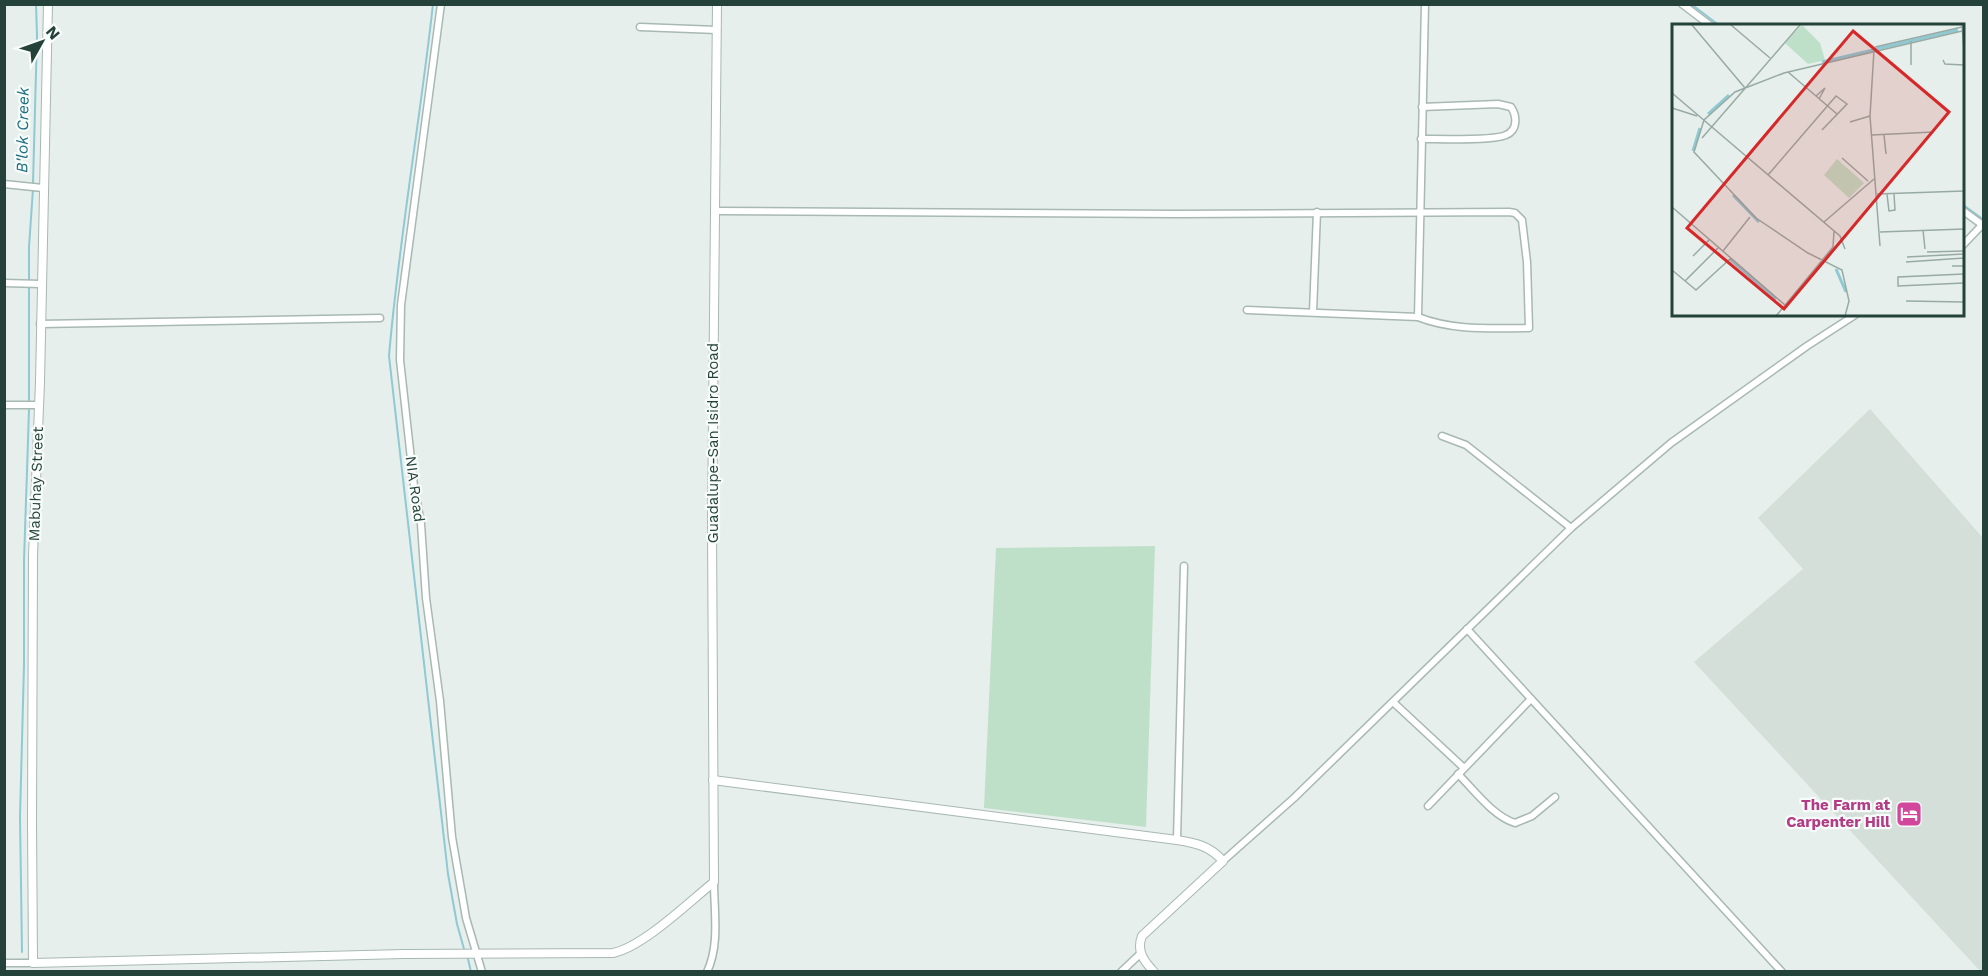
<svg xmlns="http://www.w3.org/2000/svg" width="1988" height="976" viewBox="0 0 1988 976" font-family="'Work Sans',sans-serif">
  <style>
    .built { fill: #d4dfda }
    .green { fill: #bfe0c8 }
    .lines { fill: none; stroke-linecap: round; stroke-linejoin: round }
    .stream { stroke: #8ec9d4; stroke-width: 2 }
    .minor-casing { stroke: #a8b8b2; stroke-width: 9 }
    .tertiary-casing { stroke: #a8b8b2; stroke-width: 10 }
    .minor { stroke: #fff; stroke-width: 6 }
    .tertiary { stroke: #fff; stroke-width: 8 }
    .labels { text-anchor: middle; stroke-width: 4.5; stroke-linejoin: round; paint-order: stroke }
    .street-label { font-size: 15px; fill: #24423a; stroke: #f7fbf9 }
    .hotel-label { font-size: 15px; font-weight: bold; fill: #b23c85; stroke: #f7fbf9; text-anchor: end }
    .water-label { font-size: 16px; font-style: italic; fill: #1c6f80; stroke: #f7fbf9 }
    .inset-river { fill: none; stroke: #8ec9d4; stroke-width: 3 }
    .inset-road { fill: none; stroke: #98aaa4; stroke-width: 1.5 }
    .view { fill: #d62828; fill-opacity: 0.15; stroke: #d62828; stroke-width: 3 }
    .inset-edge { fill: none; stroke: #24423a; stroke-width: 3 }
  </style>
  <rect width="100%" height="100%" fill="#e6efeb"/>
  <path class="built" d="M1870 409 1983 538V971H1980L1694 662 1803 569 1758 518Z"/>
  <path class="green" d="M1155 546 1146 827 984 808 996 548Z"/>
  <g class="lines">
    <g class="stream">
      <path d="M433 4C420 122 399 238 389 356L448 874 457 924 464 949"/>
      <path d="M1691 4 1720 26"/>
      <path d="M33 183 37 36 36 4"/>
      <path d="M1962 204 1984 220"/>
      <path d="M29 282V247L33 189"/>
      <path d="M29 286V401"/>
      <path d="M22 952 20 817 24 665V561L29 410"/>
      <path d="M468 959 471 972"/>
    </g>
    <defs>
      <g id="minor">
        <path d="M441 4 401 305 400 360 414 486 421 524 426 598 440 701 452 837 466 918 482 972"/>
        <path d="M1682 4 1711 26"/>
        <path d="M640 27 717 30"/>
        <path d="M1421 139C1439 139 1493 141 1506 135 1518 130 1517 116 1511 107L1498 104 1422 107"/>
        <path d="M4 184 43 188"/>
        <path d="M1962 210 1984 226"/>
        <path d="M715 211 1178 214 1509 212 1515 213 1522 220 1527 262 1529 328C1492 328 1453 331 1418 317L1247 310"/>
        <path d="M1962 246 1982 225"/>
        <path d="M4 283 41 284"/>
        <path d="M1313 312 1317 212"/>
        <path d="M1418 317 1425 4"/>
        <path d="M40 324 380 318"/>
        <path d="M4 405H39"/>
        <path d="M1442 436 1466 445 1571 528"/>
        <path d="M1467 629 1782 972"/>
        <path d="M1393 702 1464 768"/>
        <path d="M1458 774C1475 791 1493 816 1515 823L1532 816 1555 797"/>
        <path d="M1428 806 1531 699"/>
        <path d="M1177 840 1184 566"/>
        <path d="M1223 861 1294 798 1571 528 1671 443 1807 346 1855 315"/>
        <path d="M4 963H33"/>
        <path d="M707 972C720 945 714 911 714 882"/>
        <path d="M1121 972 1140 954"/>
      </g>
      <g id="tertiary">
        <path d="M48 4 40 382 33 556 32 823 33 963 404 954 613 953C643 947 689 902 714 882L712 526 717 4"/>
        <path d="M713 780 1177 840C1196 843 1210 846 1223 861L1142 936C1136 951 1144 961 1154 972"/>
      </g>
    </defs>
    <use href="#minor" class="minor-casing"/>
    <use href="#tertiary" class="tertiary-casing"/>
    <use href="#minor" class="minor"/>
    <use href="#tertiary" class="tertiary"/>
  </g>
  <defs>
    <symbol id="hotel-square" viewBox="-11 -11 22 22"><rect x="-9" y="-9" width="18" height="18" rx="4" fill="#d1479c" stroke="#f7fbf9"/><path d="M-6-4.5h1.5V1H6V5H4.5V3h-9V5H-6ZM-4 0a1.8 1.8 0 1 1 3.6 0ZM.5 0V-2.5h3Q6-2.5 6 0Z" fill="#fff"/></symbol>
  </defs>
  <g fill-rule="evenodd">
    <use href="#hotel-square" x="1894" y="799" width="30" height="30"/>
  </g>
  <g class="labels">
    <g class="street-label">
      <text transform="translate(713 443) rotate(-90)" y="5">Guadalupe-San Isidro Road</text>
      <text transform="translate(36 484) rotate(-88)" y="5">Mabuhay Street</text>
      <text transform="translate(415 489) rotate(82)" y="5">NIA Road</text>
    </g>
    <g class="hotel-label">
      <text x="1890" y="810">The Farm at<tspan x="1890" dy="17">Carpenter Hill</tspan></text>
    </g>
    <g class="water-label">
      <text transform="translate(22 130) rotate(-89)" y="6">B'lok Creek</text>
    </g>
  </g>
  <g transform="translate(1672 24)">
    <rect width="292" height="292" fill="#e6efeb"/>
    <path d="M130 1 148 19 153 36 136 40 113 19ZM165 135 192 159 177 174 152 151Z" fill="#bfe0c8"/>
    <path class="inset-river" d="M204 25 286 6M150 38 201 26M36 90 57 71M21 127 28 104M61 171 87 198M58 235 104 275M164 245 174 268"/>
    <path class="inset-road" d="M20 1 73 64M59 1 98 34M290 1 292 27M203 23 290 3M202 26 198 92 208 222M271 36 273 40 292 41M239 41V17M116 48 165 90M0 69 168 212 173 225M144 72 153 64 147 75M0 84 25 92M178 98 198 92M200 111 261 108M212 111 214 130M30 114 128 1M170 134 196 157M96 151 164 72 175 80 150 106M205 170 292 167M215 170 217 187 223 186 222 170M0 183 113 281M152 198 202 155M251 206 253 225M208 208 292 205M51 227 78 193M255 228 292 227M21 232 37 216M235 233 292 230M234 238 292 234M280 242H292V234M0 246 24 266 59 234M292 250 226 253V262L292 259M13 257 46 224M234 277 292 278M104 292 161 223 162 207M173 292 177 277 170 246 136 229 84 194 22 128 32 96 63 68 112 49 290 7"/>
    <path class="view" d="M181 7 277 88 112 285 15 204Z"/>
    <rect width="292" height="292" class="inset-edge"/>
  </g>
  <rect width="1988" height="976" fill="none" stroke="#24423a" stroke-width="12"/>
  <g transform="translate(42 42) rotate(50)" stroke="#f7fbf9" stroke-width="4.5" paint-order="stroke">
  <path d="M0-4.5L10 22L0 15L-10 22Z" fill="#24423a"/>
  <text y="-9" font-size="16" font-weight="bold" text-anchor="middle" fill="#24423a">N</text>
  </g>
</svg>
